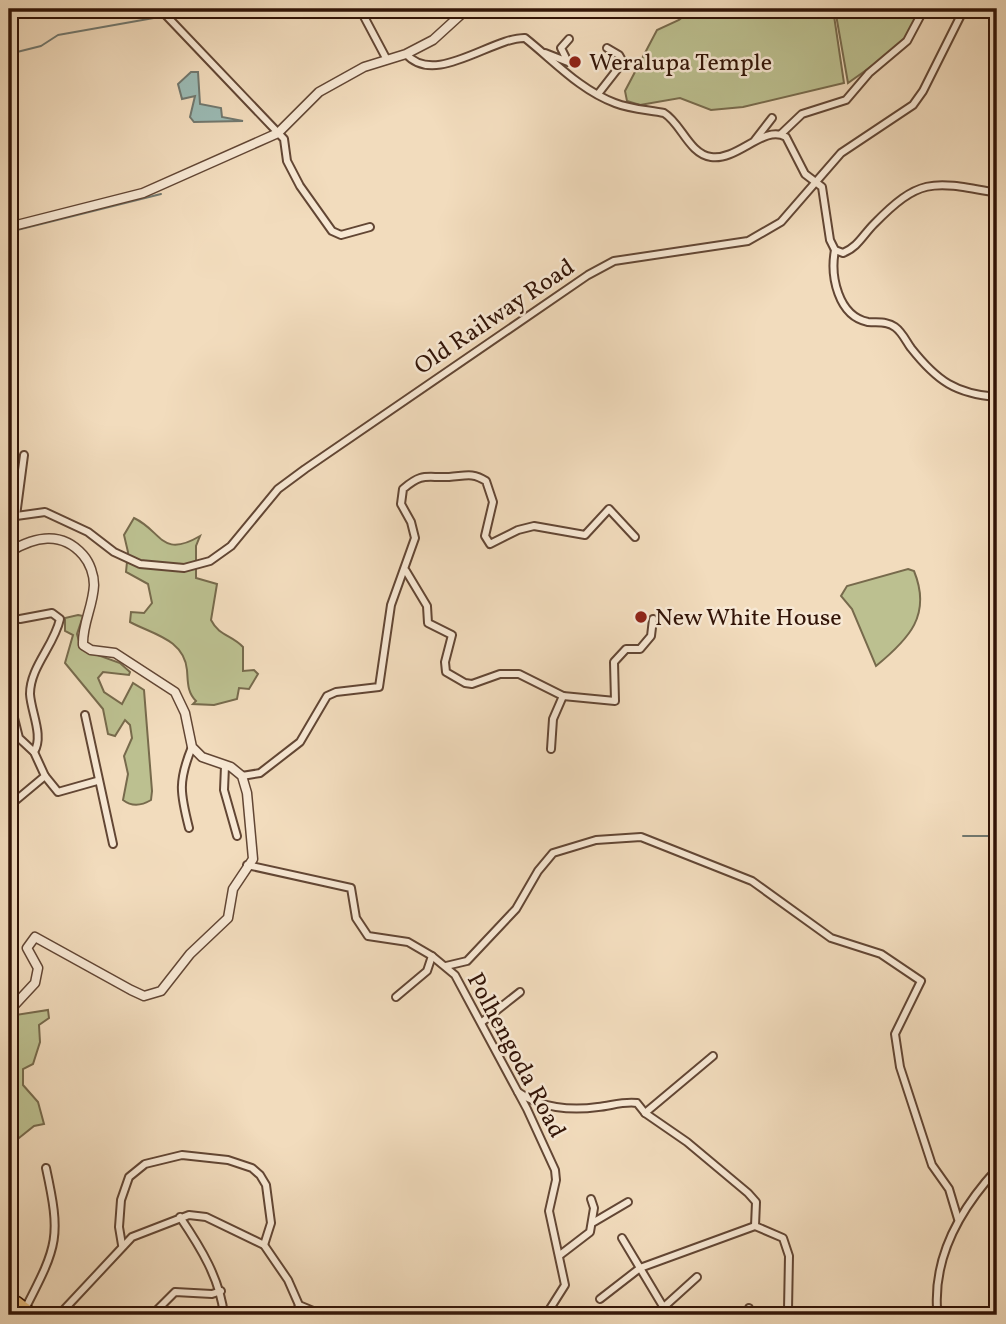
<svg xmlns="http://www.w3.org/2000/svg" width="1006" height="1324" viewBox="0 0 1006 1324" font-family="Vollkorn,serif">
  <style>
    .green { fill: #bcc090; stroke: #776a4c; stroke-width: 2 }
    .water { fill: #9bbbb5; stroke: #71786f; stroke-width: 2 }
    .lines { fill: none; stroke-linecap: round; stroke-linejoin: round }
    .stream { stroke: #71786f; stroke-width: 2 }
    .minor-casing { stroke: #624634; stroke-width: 10 }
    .tertiary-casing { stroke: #624634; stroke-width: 11 }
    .primary-casing { stroke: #321407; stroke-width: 13 }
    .minor { stroke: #f7e8d4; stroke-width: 6 }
    .tertiary { stroke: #f7e8d4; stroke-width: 8 }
    .primary { stroke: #e9be7e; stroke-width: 10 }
    .poi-dot { fill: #8f2418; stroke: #f7e8d4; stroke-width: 2.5 }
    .labels { text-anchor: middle; stroke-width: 5; stroke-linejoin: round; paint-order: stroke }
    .poi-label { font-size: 24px; fill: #321407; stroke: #f7e8d4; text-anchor: start }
    .street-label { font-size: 24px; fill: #321407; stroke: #f7e8d4 }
  </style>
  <rect width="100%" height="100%" fill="#f2dcbd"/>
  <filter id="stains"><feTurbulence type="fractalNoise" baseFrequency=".00286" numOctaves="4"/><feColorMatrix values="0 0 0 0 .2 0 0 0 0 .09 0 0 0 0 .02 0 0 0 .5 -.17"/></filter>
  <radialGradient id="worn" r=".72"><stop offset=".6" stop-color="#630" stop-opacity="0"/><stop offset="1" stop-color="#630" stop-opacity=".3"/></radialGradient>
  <g class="green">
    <path d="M693 9H833L844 83 743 107 711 110 680 98 640 105 627 101 625 91 657 30 679 20Z"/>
    <path d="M835 9H924L907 41 848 83Z"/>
    <path d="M134 518C162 531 161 559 200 536L196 546V578L217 584 211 620C219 636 232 635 243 647V671L254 670 258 674 249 689 239 688 237 699 214 705 193 704 196 701C187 692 188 682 187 670 184 639 152 634 130 622L131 612 144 613 152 603 148 584 126 572 128 552 124 535Z"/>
    <path d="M908 569 914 571C932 615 909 639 876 666L852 609 841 596 847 586Z"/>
    <path d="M78 615 83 616 77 634 81 649 120 663 130 672 129 675 103 672 98 678 104 692 122 704 133 683 144 690 152 791 151 800C141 806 132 807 123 800L128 774 124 756 132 738 130 725 125 720 115 736 108 734 103 709 65 663 73 635 65 631V618Z"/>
    <path d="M48 1010 49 1018 39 1025 40 1042 33 1064 23 1069V1085L38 1102 44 1124 34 1126 9 1146V1016Z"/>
  </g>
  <path class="water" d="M191 72H198L200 104 221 108 222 117 243 121 194 122 190 117 195 96 182 99 178 84Z"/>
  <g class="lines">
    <g class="stream">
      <path d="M170 15 225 9"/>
      <path d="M9 54 41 46 58 35 165 16"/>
      <path d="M9 232 161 194"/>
      <path d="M9 402H11"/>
      <path d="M963 836H997"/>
    </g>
    <defs>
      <g id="minor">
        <path d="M160 9 284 139 287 161 300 186 332 231 341 235 370 227"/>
        <path d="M360 9 386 58"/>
        <path d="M545 53 568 62 561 48 569 39"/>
        <path d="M406 54C435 87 492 37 525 38 554 61 580 90 615 103 630 109 649 110 664 113 681 123 689 154 711 157 738 161 764 124 786 137L805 174 822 187 830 240 835 250 843 253C858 247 863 235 874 224 919 178 932 181 992 192L997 188"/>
        <path d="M598 94 623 62 619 55 607 48"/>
        <path d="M781 134 802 114 846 100 869 73 907 41 924 9"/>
        <path d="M755 140 772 118"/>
        <path d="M835 250C830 276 838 316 868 322 878 323 887 321 895 327 902 332 906 341 911 348 937 381 956 394 997 397"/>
        <path d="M16 516 24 455"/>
        <path d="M9 517 45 512 88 532 114 552 140 564 184 568 210 561 231 546 278 489 305 469 588 275 614 261 748 241 781 222 841 153 913 105 923 91 964 9"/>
        <path d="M406 571 427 606 428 623 452 635 445 662 446 672 465 683 472 684 500 674H519L563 696 553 719 551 749"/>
        <path d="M20 619 52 613 60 619C54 646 30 667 30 694 31 712 44 736 34 752"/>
        <path d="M563 696 615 701 614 662 626 649H640L651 636 653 619"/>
        <path d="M9 698 19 738 34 752 45 776 9 806"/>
        <path d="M85 715 113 844"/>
        <path d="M225 766 224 790 237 836"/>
        <path d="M45 776 58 792 97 781"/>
        <path d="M242 776 260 773 300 742 327 696 336 692 379 687 391 605 415 538 411 522 401 504 403 489C423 472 426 478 449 477 465 476 472 472 486 481L493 502 485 536 490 544 518 530 534 526 585 535 609 509 635 537"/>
        <path d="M189 828C180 793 178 781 192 747"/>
        <path d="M247 865 351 888 356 918 368 936 408 942 432 956 455 975 527 1109 555 1170 556 1180 549 1211 565 1285 546 1315"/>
        <path d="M446 966 467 961 516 909 538 871 553 853 596 840 641 837 752 881 831 938 881 954 921 981 895 1034 900 1067 932 1165 949 1189 958 1219"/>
        <path d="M396 997 427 971 432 956"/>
        <path d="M482 1022 520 992"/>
        <path d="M518 1092C540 1108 571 1111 598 1107 610 1106 624 1101 637 1103L645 1113 687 1142 748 1193 756 1202 755 1226 783 1238 789 1256 788 1310 782 1315"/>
        <path d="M645 1113 713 1056"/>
        <path d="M180 1217C201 1248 220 1279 224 1315"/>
        <path d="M594 1222 628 1202"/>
        <path d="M622 1238 664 1308"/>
        <path d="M122 1245 119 1227 121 1200 129 1177 145 1164 182 1155 228 1160 252 1168 260 1175 266 1185 271 1223 264 1245"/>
        <path d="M560 1255 590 1232 594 1208 591 1199"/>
        <path d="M995 1279 997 1290"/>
        <path d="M600 1299 640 1268 755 1226"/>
        <path d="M26 1307C58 1245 61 1237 46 1168"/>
        <path d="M59 1315 132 1237 189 1215 206 1217 264 1245 288 1280 299 1305 323 1315"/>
        <path d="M152 1315 175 1292 212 1294 221 1291"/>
        <path d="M296 1315 299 1305"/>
        <path d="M655 1315 697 1277"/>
        <path d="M746 1315 749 1308"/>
        <path d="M945 1315 937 1308C934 1255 962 1207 997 1169"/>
      </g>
      <g id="tertiary">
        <path d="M9 227 143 193 278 133 319 92 364 67 406 54 433 40 467 9"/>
        <path d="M9 552C34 537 61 530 83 555 90 563 94 575 94 585 93 607 82 624 83 645L91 650 115 653 175 692 185 713 192 747 202 757 231 767 242 776 247 793 253 859 233 889 228 918 190 954 161 991 144 996 131 990 35 937 27 948 38 968 35 983 9 1011"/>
      </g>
      <path id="primary" d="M9 1302H17L34 1315"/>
    </defs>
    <use href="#minor" class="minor-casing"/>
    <use href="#tertiary" class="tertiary-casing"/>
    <use href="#primary" class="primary-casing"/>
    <use href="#minor" class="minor"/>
    <use href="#tertiary" class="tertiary"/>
    <use href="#primary" class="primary"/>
  </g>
  <g class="poi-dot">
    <circle cx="575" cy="62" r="7"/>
    <circle cx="641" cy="617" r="7"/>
  </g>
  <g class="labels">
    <g class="poi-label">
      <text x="589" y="70">Weralupa Temple</text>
      <text x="655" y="625">New White House</text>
    </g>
    <g class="street-label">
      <text transform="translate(494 316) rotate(-34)" y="8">Old Railway Road</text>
      <text transform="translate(517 1055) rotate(62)" y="8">Polhengoda Road</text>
    </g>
  </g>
  <rect width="1006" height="1324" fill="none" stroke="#f2dcbd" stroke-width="35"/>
  <rect x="10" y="10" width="985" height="1303" fill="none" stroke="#321407" stroke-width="3.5"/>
  <rect x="18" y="18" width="971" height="1289" fill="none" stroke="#321407" stroke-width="2"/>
  <rect width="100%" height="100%" filter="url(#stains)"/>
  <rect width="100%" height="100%" fill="url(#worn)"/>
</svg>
